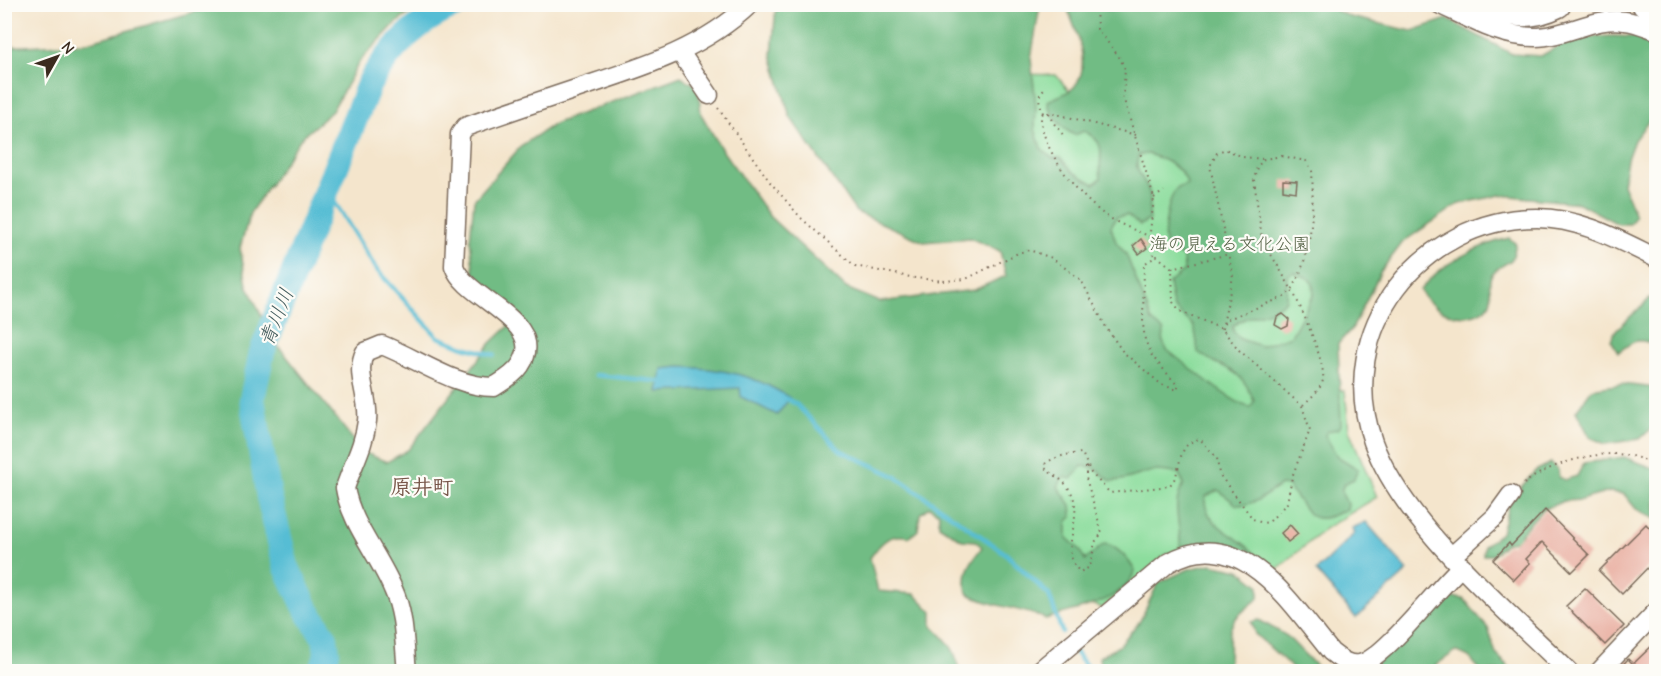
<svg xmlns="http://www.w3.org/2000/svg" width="1661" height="676" viewBox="0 0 1661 676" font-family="'Comic Neue','Klee One',sans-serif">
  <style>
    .green { fill: #8cdd9d; stroke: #64845e; stroke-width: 1.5 }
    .forest { fill: #71bc84; stroke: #567351; stroke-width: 1.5; fill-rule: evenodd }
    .water { fill: #56bdd4; stroke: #487479; stroke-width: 1.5 }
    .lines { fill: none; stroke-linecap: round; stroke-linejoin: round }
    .stream { stroke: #56bdd4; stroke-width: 4.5 }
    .river { stroke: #56bdd4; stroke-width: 26 }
    .building { fill: #e8aa9c }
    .minor-casing { stroke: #7c6b5b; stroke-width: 21 }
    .highway-casing { stroke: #7c6b5b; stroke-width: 30 }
    .path { stroke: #7c6b5b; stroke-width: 2; stroke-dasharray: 1.5 4.5; stroke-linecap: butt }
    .minor { stroke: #fff; stroke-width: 18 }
    .highway { stroke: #fff; stroke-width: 27 }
    .labels { text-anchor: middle; stroke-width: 4.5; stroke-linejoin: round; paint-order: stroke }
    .park-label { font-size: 18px; fill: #536044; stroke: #fdfcf7 }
    .water-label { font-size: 20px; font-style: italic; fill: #445d5e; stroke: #fdfcf7 }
    .quarter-label { font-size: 21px; font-weight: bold; fill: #78574a; stroke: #fdfcf7 }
  </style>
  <rect width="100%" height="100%" fill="#fdfcf7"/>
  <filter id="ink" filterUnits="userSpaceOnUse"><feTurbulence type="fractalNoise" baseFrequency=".0167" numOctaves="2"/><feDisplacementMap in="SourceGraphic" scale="12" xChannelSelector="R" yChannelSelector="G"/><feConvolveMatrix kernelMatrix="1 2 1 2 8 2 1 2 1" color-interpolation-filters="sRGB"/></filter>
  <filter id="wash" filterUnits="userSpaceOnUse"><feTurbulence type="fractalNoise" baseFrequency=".008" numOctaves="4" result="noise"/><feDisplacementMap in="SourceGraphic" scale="24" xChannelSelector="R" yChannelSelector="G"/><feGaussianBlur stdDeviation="1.35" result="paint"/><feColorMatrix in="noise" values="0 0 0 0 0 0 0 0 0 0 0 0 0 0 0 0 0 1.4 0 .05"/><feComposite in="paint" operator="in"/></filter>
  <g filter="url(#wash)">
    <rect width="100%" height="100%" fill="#f4e5cc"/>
    <path class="green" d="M1023 74 1056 75 1072 94 1145 127 1332 281 1338 389 1345 391 1349 430 1377 497 1326 528 1275 571 1251 553 1199 544 1167 554 1102 608 1084 601 1068 590 1023 149Z"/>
    <g class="forest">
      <path d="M218 5H420L394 25 360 61 332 111 301 138 250 213 240 248 247 285 272 338 363 452 387 462 408 450 491 343 508 327 509 304 474 276 470 239 474 200 522 145 556 123 681 76 698 87 701 114 722 150 770 217 846 288 880 302 974 290 1006 276 1000 251 970 238 924 242 856 212 790 117 772 55 776 5H1040L1031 59 1036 106 1035 129 1041 148 1052 158H1061L1073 172 1094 184 1101 178C1097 154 1110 145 1084 131L1075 135C1064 131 1048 113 1048 101 1057 96 1066 95 1074 87 1093 66 1075 28 1066 5H1325L1350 17 1412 31 1447 19 1512 54 1541 56 1572 38 1614 36 1654 38 1656 39V112L1634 140 1627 159 1623 184 1635 216 1630 224H1618L1579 203 1500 195 1459 204 1403 242 1381 271 1353 327 1338 344 1341 425 1337 429 1328 431 1325 435 1337 456 1358 469 1354 479C1339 484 1339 492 1348 504L1347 509C1307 530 1310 512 1287 486L1281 485C1265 494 1258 505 1237 505L1218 490 1205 497C1203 527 1240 535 1256 555L1255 558 1230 550 1180 546C1181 523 1170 505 1184 484L1179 474C1144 465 1141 480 1111 481L1094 468 1082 466 1071 479 1063 477 1058 487 1071 505 1072 517 1067 522V538L1079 549 1085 560 1104 544C1117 545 1129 560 1135 571 1121 604 1076 608 1046 619 1020 607 992 608 967 593 963 572 970 563 982 547L975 541 962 540 939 525V513L929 507 920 514 918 530 910 537C890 532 881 542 870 558L878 591 915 594 932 612V626C948 641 956 649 959 671L5 672V47L84 43ZM1148 154C1164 159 1183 167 1187 184 1184 186 1181 186 1178 188 1167 196 1162 238 1166 249L1183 257 1184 271 1169 283 1173 307C1196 330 1194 317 1198 352 1224 372 1239 363 1254 401L1251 407C1237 408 1182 361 1167 350L1163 342 1164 331 1152 321 1126 254 1116 242 1111 227 1116 217 1127 215 1140 225 1149 220C1149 212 1151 198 1149 191 1144 177 1132 171 1139 155ZM1293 272 1308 278 1313 284 1314 294 1291 336 1261 346 1240 339 1233 331V326C1247 313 1268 318 1286 300L1287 276Z"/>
      <path d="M1509 238 1516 244 1512 259C1505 266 1495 267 1491 276 1486 287 1496 298 1487 307 1468 325 1431 313 1420 290 1441 263 1477 246 1509 238Z"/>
      <path d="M1656 293V354L1650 343C1634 337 1631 344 1618 352L1611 340 1616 330Z"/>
      <path d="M1621 384 1656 388V424L1640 439 1605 444 1590 437 1576 411 1592 389Z"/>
      <path d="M1624 457 1656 469V519L1636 509 1624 494 1609 492 1581 500 1564 501 1542 510 1522 532 1519 541 1507 542 1493 555H1483L1484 546 1501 533 1508 507 1515 494 1535 471 1551 463 1558 470 1559 477 1565 480 1577 476 1584 463Z"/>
      <path d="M1211 564 1240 570 1259 585V598C1252 604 1240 612 1234 621 1224 636 1235 657 1224 671H1101L1099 657 1119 646 1140 621 1158 583 1189 569Z"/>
      <path d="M1452 597 1464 599 1488 628 1496 654 1513 671H1481L1469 657 1456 651 1436 665 1432 671 1373 672 1377 662 1406 639 1436 601Z"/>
      <path d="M1259 620 1287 636 1321 671H1296L1255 634 1251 622Z"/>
    </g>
    <g class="water">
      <path d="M1164 5 1107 10V5L1164 4Z"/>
      <path d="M680 367C721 368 756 375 790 398L777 415 741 397 740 388 658 392 662 369Z"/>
      <path d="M1366 522 1408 571 1356 618 1316 571 1355 533 1352 528Z"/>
    </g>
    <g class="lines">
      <g class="stream">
        <path d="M327 190 376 269 438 337 464 347 494 355"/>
        <path d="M595 375 665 382"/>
        <path d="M785 398 796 404 840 450 895 476 1005 553 1049 595 1062 632"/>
        <path d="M1075 652 1091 672"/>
      </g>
      <path class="river" d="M322 672 327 653 325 638 307 610 286 566 269 497 252 399 262 352 369 84C389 49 419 19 458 4"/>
    </g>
    <g id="blocks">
      <g class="building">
        <path d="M1283 180 1297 181 1296 192 1283 190Z"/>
        <path d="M1141 239 1147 248 1139 254 1133 246Z"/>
        <path d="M1283 314 1289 319 1288 326 1282 329 1275 325 1277 317Z"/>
        <path d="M1545 510 1589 555 1572 572 1542 542 1526 559 1530 563 1514 580 1493 560 1509 543 1511 546Z"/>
        <path d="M1646 524 1656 535V559L1622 594 1599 571Z"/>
        <path d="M1290 525 1298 534 1288 542 1281 533Z"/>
        <path d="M1585 588 1624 626 1605 645 1566 606Z"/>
        <path d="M1656 642V672H1616L1628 659 1633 664Z"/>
      </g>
    </g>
  </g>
  <g filter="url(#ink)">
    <use href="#blocks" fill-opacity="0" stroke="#7c6b5b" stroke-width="1.5"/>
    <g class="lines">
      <defs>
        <g id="minor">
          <path d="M1439 4C1469 18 1500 37 1535 37 1566 37 1595 16 1625 21 1636 22 1647 27 1656 30"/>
          <path d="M680 52 709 95"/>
          <path d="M1452 556 1495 517 1511 495"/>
          <path d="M407 672C404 643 405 615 393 589 379 555 351 524 345 488 353 464 364 446 367 421 370 396 354 374 365 352L382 345C418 359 455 387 494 387 503 381 514 375 520 366 550 321 465 300 454 266L460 134 465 127C504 113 543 100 582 87 643 67 703 49 750 4"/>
          <path d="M1038 672 1168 563C1242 521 1291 604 1331 652 1340 659 1348 666 1360 664 1385 658 1439 586 1462 566"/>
          <path d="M1569 672C1507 610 1403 525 1373 442 1333 330 1421 218 1537 218 1580 218 1619 240 1656 258"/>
          <path d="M1599 672 1656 612"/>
        </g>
        <g id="highway">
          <path d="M1481 4C1507 14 1531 17 1557 4"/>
          <path d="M1646 4 1656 8"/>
        </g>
      </defs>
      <use href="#minor" class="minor-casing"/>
      <use href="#highway" class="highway-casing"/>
      <g class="path">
        <path d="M1096 4 1097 29 1120 58 1125 69 1123 97 1154 198 1150 232 1154 257"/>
        <path d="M718 108 770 182 801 218 855 266 915 278 945 281 966 279 1018 253 1029 250 1052 258 1081 280 1107 329 1123 352 1162 385 1178 390V386L1152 356 1145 340 1143 324 1144 264 1157 256 1172 268 1173 302 1180 311 1222 329 1239 350 1302 406 1310 430 1292 477 1287 503 1269 522 1262 523 1253 519 1219 474 1217 458 1200 439C1173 444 1185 471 1169 486L1110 493 1091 473 1082 453C1069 454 1055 456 1045 464V468C1052 475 1062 479 1067 486 1090 515 1055 547 1080 572L1090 567 1095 542 1102 533 1086 478V466"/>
        <path d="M1043 113C1040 103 1036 97 1044 89"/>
        <path d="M1049 113 1052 121 1064 136"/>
        <path d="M1136 135 1053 113H1043L1041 116C1040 148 1079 197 1105 215 1120 225 1135 230 1151 237"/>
        <path d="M1282 156 1306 161 1312 170C1314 209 1312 255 1292 290L1262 239 1254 180 1257 167 1264 159Z"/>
        <path d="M1154 198 1164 191"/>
        <path d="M1172 268 1229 254"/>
        <path d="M1224 324 1228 319 1284 297 1292 290C1301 307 1326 363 1323 380 1321 390 1308 400 1302 406"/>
        <path d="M1222 329 1233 277 1210 166 1217 153 1225 149 1243 157 1263 159"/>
        <path d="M1524 484C1545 465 1597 450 1625 455 1636 456 1646 461 1656 465"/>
      </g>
      <use href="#minor" class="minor"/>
      <use href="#highway" class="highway"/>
    </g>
  </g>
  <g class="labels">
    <g class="park-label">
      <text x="1230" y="250">海の見える文化公園</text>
    </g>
    <g class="water-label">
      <text transform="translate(276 317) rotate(-68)" y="7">青川川</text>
    </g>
    <g class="quarter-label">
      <text x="422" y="494">原井町</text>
    </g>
  </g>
  <rect width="1661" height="676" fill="none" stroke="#fdfcf7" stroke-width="24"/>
  <g transform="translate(57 57) rotate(50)" stroke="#fdfcf7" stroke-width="4.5" paint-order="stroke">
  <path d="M0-4.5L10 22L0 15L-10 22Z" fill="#3b2a1e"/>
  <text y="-9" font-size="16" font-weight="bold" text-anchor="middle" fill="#3b2a1e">N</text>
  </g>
</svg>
